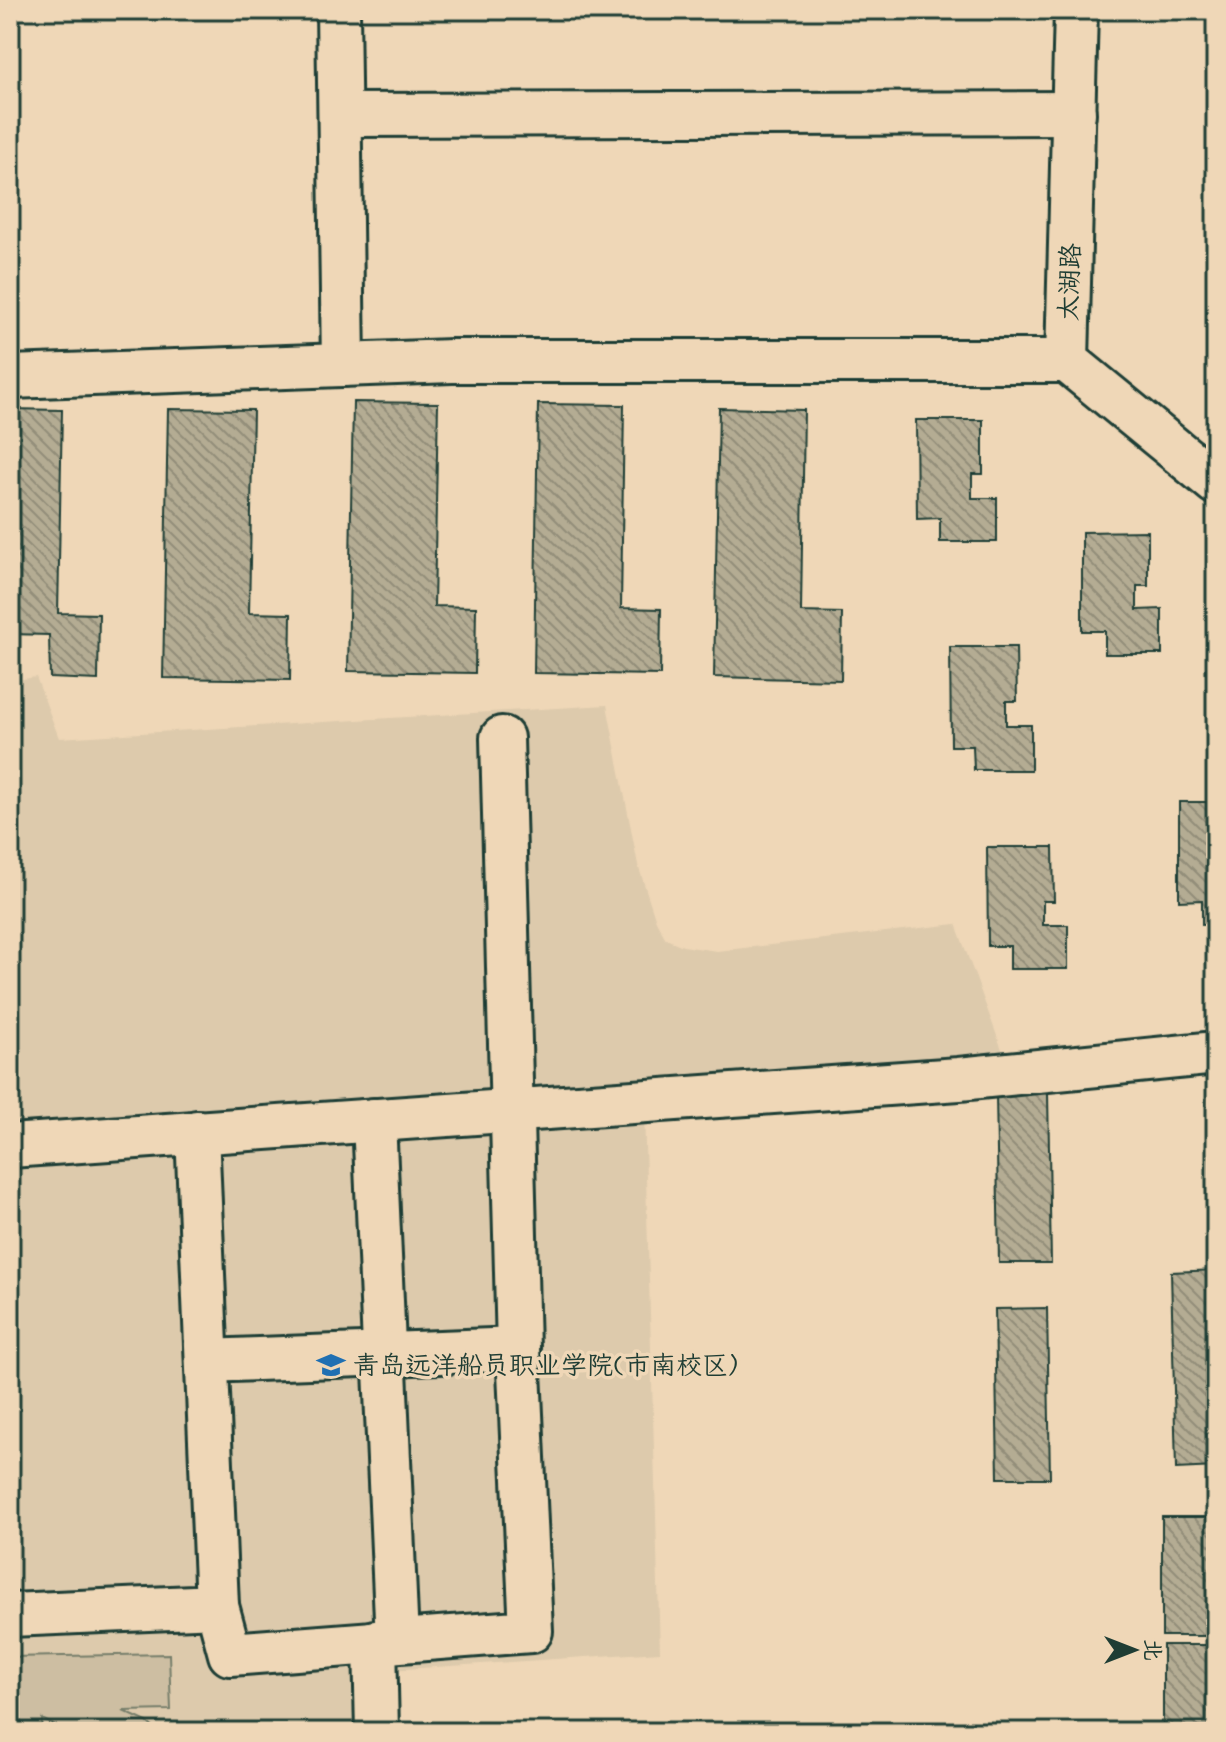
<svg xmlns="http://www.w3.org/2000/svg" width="1226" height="1742" viewBox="0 0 1226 1742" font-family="Mynerve,'LXGW WenKai TC',sans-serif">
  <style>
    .built { fill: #ddcaac }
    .green { fill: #cdbea2; stroke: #767e6b; stroke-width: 2 }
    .building { fill: url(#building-back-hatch); stroke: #1f3d34; stroke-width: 2 }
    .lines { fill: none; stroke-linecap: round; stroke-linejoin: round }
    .minor-casing { stroke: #1f3d34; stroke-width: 48 }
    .minor { stroke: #efd7b7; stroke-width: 42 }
    .labels { text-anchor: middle; stroke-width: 7; stroke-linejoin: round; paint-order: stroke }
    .street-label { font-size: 26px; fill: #1f3d34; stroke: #efd7b7 }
    .poi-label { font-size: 26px; fill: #1f3d34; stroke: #efd7b7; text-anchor: start }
  </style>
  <defs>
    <pattern id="building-back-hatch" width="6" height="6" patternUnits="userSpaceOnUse" patternTransform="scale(2)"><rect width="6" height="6" fill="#b4ac93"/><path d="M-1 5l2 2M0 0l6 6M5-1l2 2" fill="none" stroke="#928d79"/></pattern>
  </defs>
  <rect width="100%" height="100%" fill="#efd7b7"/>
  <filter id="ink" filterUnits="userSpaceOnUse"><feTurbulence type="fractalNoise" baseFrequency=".0125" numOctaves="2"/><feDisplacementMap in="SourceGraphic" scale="16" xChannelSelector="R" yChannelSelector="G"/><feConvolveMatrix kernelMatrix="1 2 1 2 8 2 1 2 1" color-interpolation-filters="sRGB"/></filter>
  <g filter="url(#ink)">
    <path class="built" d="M36 677 59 738 607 705 638 865 656 921 666 939 683 946 717 951 956 924 1004 1055 643 1077 660 1652 360 1672 362 1732H10V681Z"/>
    <path class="green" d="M169 1654 171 1710 123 1711 147 1722 158 1732H68L42 1719 41 1732H10V1657Z"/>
    <g class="building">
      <path d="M353 402 438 403 434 606 476 607 475 673 348 671Z"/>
      <path d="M538 404 624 405 621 608 661 609 660 675 534 673Z"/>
      <path d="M719 408 804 410 801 612 842 613 841 680 714 677Z"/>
      <path d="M10 409 62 410 58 613 99 614 98 680 50 678 49 635 10 634Z"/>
      <path d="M168 409 253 410 249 613 291 614 290 680 163 678Z"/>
      <path d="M916 420H983V474H972V498H997V542H940V518L917 519Z"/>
      <path d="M1148 531V586H1137V610L1162 609V654H1105V631H1082V532Z"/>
      <path d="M950 647H1016L1017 701H1006V725H1031V770H974L973 746H951Z"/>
      <path d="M1179 802H1216V924L1202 925V900L1179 901Z"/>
      <path d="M987 847H1053L1054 901H1043V925H1068V969H1010V946H988Z"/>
      <path d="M1216 1060V1257L1212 1258 1208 1061Z"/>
      <path d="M1048 1093 1051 1263H999L996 1094Z"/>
      <path d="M1216 1270V1467L1176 1469 1171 1272Z"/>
      <path d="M1047 1308 1050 1478H998L995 1309Z"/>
      <rect x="1162" y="1517" width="54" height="119"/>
      <rect x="1163" y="1645" width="53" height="87"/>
    </g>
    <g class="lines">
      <defs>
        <g id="minor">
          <path d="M338 10 343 365"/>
          <path d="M1076 10 1067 361 1216 483"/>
          <path d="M341 115 1074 113"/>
          <path d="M10 377 452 361H1067"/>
          <path d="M374 1120 397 1641"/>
          <path d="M10 1146 959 1079 1216 1053"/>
          <path d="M207 1361 518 1349"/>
          <path d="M217 1606 230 1654 531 1631 518 1349 502 738"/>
          <path d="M10 1615 217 1606 197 1132"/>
          <path d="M375 1642 377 1732"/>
        </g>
      </defs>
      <use href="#minor" class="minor-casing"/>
      <use href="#minor" class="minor"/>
    </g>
  </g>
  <defs>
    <symbol id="university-bare" viewBox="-9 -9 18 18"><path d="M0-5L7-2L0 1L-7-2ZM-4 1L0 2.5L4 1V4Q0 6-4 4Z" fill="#1f6fb2" stroke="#efd7b7" stroke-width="2.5" paint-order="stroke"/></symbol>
  </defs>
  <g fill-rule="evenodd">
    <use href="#university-bare" x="311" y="1345" width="40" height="40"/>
  </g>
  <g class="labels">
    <g class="street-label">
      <text transform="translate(1069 282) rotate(-88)" y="9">太湖路</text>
    </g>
    <g class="poi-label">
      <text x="353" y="1374">青岛远洋船员职业学院(市南校区)</text>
    </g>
  </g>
  <rect width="1226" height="1742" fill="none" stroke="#efd7b7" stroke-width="40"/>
  <rect x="20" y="20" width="1186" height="1702" fill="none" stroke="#1f3d34" stroke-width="3" filter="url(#ink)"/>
  <g transform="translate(1134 1650) rotate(90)" stroke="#efd7b7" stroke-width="6" paint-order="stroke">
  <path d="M0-6L14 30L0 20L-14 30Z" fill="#1f3d34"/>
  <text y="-12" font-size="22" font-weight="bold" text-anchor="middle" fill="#1f3d34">北</text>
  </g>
</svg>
